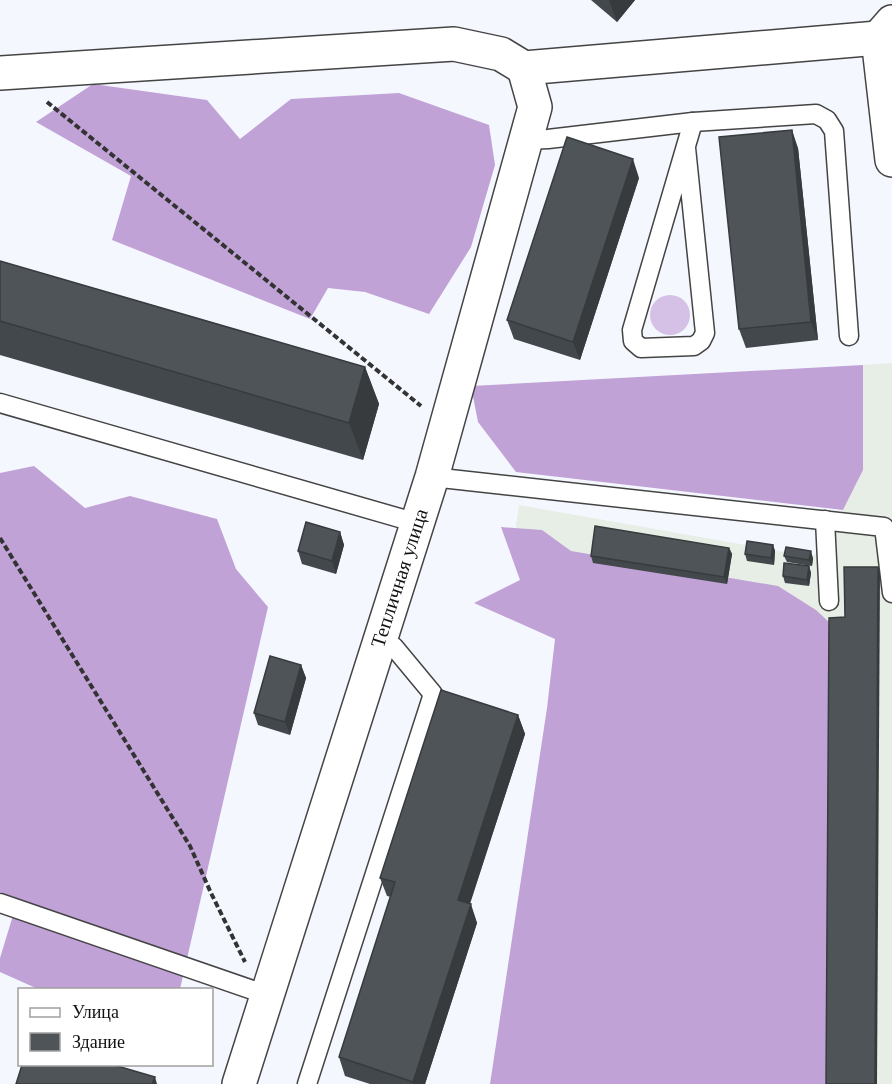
<svg xmlns="http://www.w3.org/2000/svg" width="892" height="1084" viewBox="0 0 892 1084" font-family="'Times New Roman',serif">
  <style>
    .industrial { fill: #e7eee6 }
    .green { fill: #d5c1e6 }
    .forest { fill: #c1a2d6 }
    .lines { fill: none; stroke-linecap: round; stroke-linejoin: round }
    .lane-casing { stroke: #444; stroke-width: 21 }
    .street-casing { stroke: #444; stroke-width: 36 }
    .path { stroke: #333; stroke-width: 4; stroke-dasharray: 6 3; stroke-linecap: butt }
    .lane { stroke: #fff; stroke-width: 18 }
    .street { stroke: #fff; stroke-width: 33 }
    .wall { fill: #43484c }
    .shaded-wall { fill: #373b3e }
    .building { fill: #4e5458; stroke: #373b3e; stroke-width: 1.5 }
    .labels { text-anchor: middle; stroke-width: 6; stroke-linejoin: round; paint-order: stroke }
    .street-label { font-size: 20px; fill: #111; stroke: #fff }
  </style>
  <rect width="100%" height="100%" fill="#f5f7fe"/>
  <path class="industrial" d="M892 363V1084H828L512 554 519 505 813 557 843 510 863 470V365Z"/>
  <circle class="green" cx="670" cy="315" r="20"/>
  <g class="forest">
    <path d="M93 84 207 100 240 139 291 99 399 93 489 125 495 165 471 247 429 314 365 292 328 288 310 319 112 240 131 176 36 122Z"/>
    <path d="M863 365V470L843 510 516 472 478 422 471 386Z"/>
    <path d="M34 466 85 508 130 496 217 519 236 569 268 607 180 989H38L0 972V958L18 899 0 892V473Z"/>
    <path d="M501 527 542 530 571 551 778 586 816 610 831 624 828 1084H490L547 708 555 639 474 603 520 580Z"/>
  </g>
  <g class="lines">
    <defs>
      <g id="lane">
        <path d="M526 140 548 139 693 122 816 114 827 120 834 131 849 336"/>
        <path d="M686 148 705 333 701 341 694 346 641 348 633 341 632 330 693 122"/>
        <path d="M0 403 417 523"/>
        <path d="M432 477 884 527 892 593"/>
        <path d="M825 520 829 601"/>
        <path d="M0 903 267 995"/>
        <path d="M307 1084 433 694 394 647H377"/>
      </g>
      <g id="street">
        <path d="M892 22 878 38 892 160"/>
        <path d="M0 73 454 44 501 54 524 68 878 38"/>
        <path d="M239 1084 432 477 535 107 524 68"/>
      </g>
    </defs>
    <use href="#lane" class="lane-casing"/>
    <use href="#street" class="street-casing"/>
    <g class="path">
      <path d="M47 102 421 406"/>
      <path d="M0 538 190 846 211 893 245 962"/>
    </g>
    <use href="#lane" class="lane"/>
    <use href="#street" class="street"/>
  </g>
  <g class="wall">
    <path d="M591 0H635L617 22Z"/>
    <path d="M798 148 818 340 746 348 739 329Z"/>
    <path d="M639 178 580 360 514 339 507 320Z"/>
    <path d="M0 261 365 367 379 404 363 460 0 355Z"/>
    <path d="M340 532 344 545 336 574 302 564 298 551Z"/>
    <path d="M773 545 775 551 774 565 747 561 745 554Z"/>
    <path d="M729 548 732 554 727 584 593 563 591 556Z"/>
    <path d="M784 556 813 558 812 566 787 562Z"/>
    <path d="M809 566 811 573 809 586 785 583 783 576Z"/>
    <path d="M301 665 306 678 290 735 258 725 254 713Z"/>
    <path d="M518 715 525 734 470 904 477 923 425 1084H370L345 1076 339 1057 391 897 387 896 380 878Z"/>
  </g>
  <g class="shaded-wall">
    <path d="M609 0H635L617 22Z"/>
    <path d="M792 130 798 148 818 340 811 322Z"/>
    <path d="M633 159 639 178 580 360 573 342Z"/>
    <path d="M365 367 379 404 363 460 349 423Z"/>
    <path d="M340 532 344 545 336 574 332 561Z"/>
    <path d="M773 545 775 551 774 565 771 558Z"/>
    <path d="M729 548 732 554 727 584 724 577Z"/>
    <path d="M811 551 813 558 812 566 809 560Z"/>
    <path d="M809 566 811 573 809 586 807 580Z"/>
    <path d="M878 567 880 574 877 1084H875Z"/>
    <path d="M301 665 306 678 290 735 285 722Z"/>
    <path d="M518 715 525 734 465 918 458 900Z"/>
    <path d="M471 904 477 923 425 1084H413V1082Z"/>
    <path d="M155 1077 157 1084H152Z"/>
  </g>
  <g class="building">
    <path d="M792 130 811 322 739 329 719 137Z"/>
    <path d="M567 137 633 159 573 342 507 320Z"/>
    <path d="M0 261 365 367 349 423 0 321Z"/>
    <path d="M306 522 340 532 332 561 298 551Z"/>
    <path d="M595 526 729 548 724 577 591 556Z"/>
    <path d="M747 541 773 545 771 558 745 554Z"/>
    <path d="M786 547 811 551 809 560 784 556Z"/>
    <path d="M784 563 809 566 807 580 783 576Z"/>
    <path d="M844 567H878L875 1084H826L829 618 845 617Z"/>
    <path d="M270 656 301 665 285 722 254 713Z"/>
    <path d="M441 690 518 715 458 900 471 904 413 1082 339 1057 395 882 380 878Z"/>
    <path d="M22 1065H114L155 1077 152 1084H16Z"/>
  </g>
  <g class="labels">
    <g class="street-label">
      <text transform="translate(399 578) rotate(-72)" y="7">Тепличная улица</text>
    </g>
  </g>
  <rect x="18" y="988" width="195" height="78" fill="#ffffff" stroke="#a0a0a0" stroke-width="1.5"/>
  <rect x="30" y="1008" width="30" height="9" fill="#ffffff" stroke="#a0a0a0" stroke-width="1.5"/>
  <text x="72" y="1018" font-size="18" fill="#111111">Улица</text>
  <rect x="30" y="1033" width="30" height="18" fill="#4e5458" stroke="#a0a0a0" stroke-width="1.5"/>
  <text x="72" y="1048" font-size="18" fill="#111111">Здание</text>
</svg>
